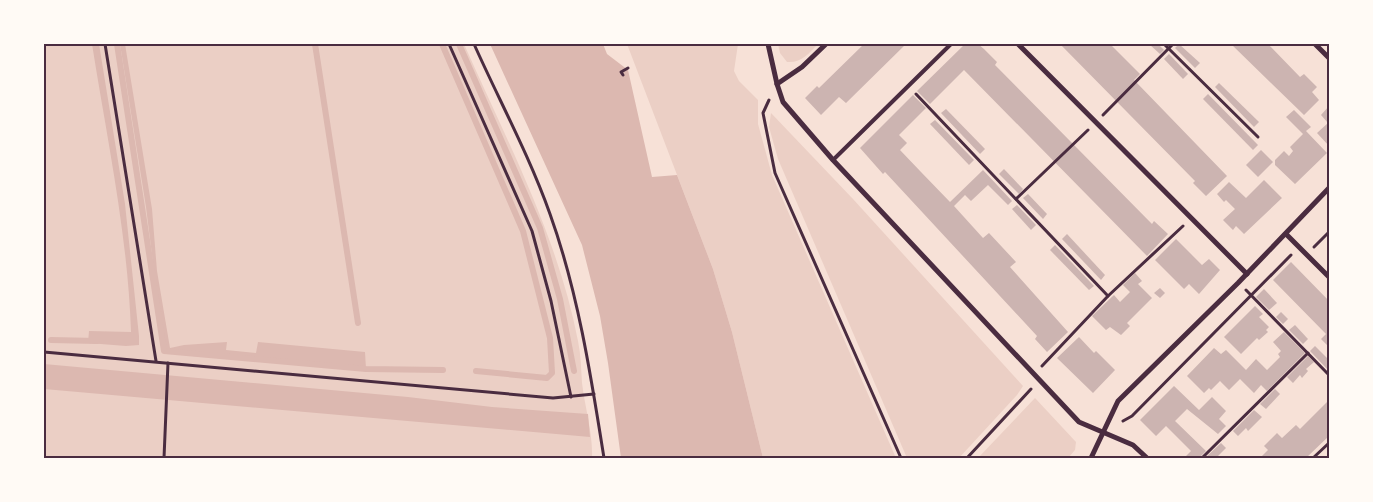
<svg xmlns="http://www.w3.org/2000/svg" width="1373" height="502" viewBox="0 0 1373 502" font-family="Manrope,sans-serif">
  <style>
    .green { fill: #ebcfc5 }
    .water { fill: #dcb8b0 }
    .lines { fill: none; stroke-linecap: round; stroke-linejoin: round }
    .stream { stroke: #dcb8b0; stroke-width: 6 }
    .building { fill: #ccb4b1 }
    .path { stroke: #4a2c40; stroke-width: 3 }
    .service { stroke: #4a2c40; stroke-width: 4 }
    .minor { stroke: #4a2c40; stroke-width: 5 }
    .neatline { fill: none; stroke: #4a2c40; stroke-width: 2 }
  </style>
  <rect width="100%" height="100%" fill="#f7e1d7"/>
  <g class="green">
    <path d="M44 44H464C507 141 558 237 578 341 581 355 581 369 582 383 585 408 593 433 592 458H44Z"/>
    <path d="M627 44H738L734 71 739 81 758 100V124L772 175 896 458H763L732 332 713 269Z"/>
    <path d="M778 44H818C808 54 802 63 787 62L780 53Z"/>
    <path d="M771 113 853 199 1023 386 1017 395 959 458H907L778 159 769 127Z"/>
    <path d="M1035 398 1076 442 1075 450 1068 458H978Z"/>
  </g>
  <g class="water">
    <path d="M92 44H99L125 204 139 336V345L126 346 88 343 89 331 131 332C128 236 107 139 92 44Z"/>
    <path d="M120 44H125L152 209 157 271 170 348 184 345 227 342 226 350 256 353 258 342 365 352 366 369 164 351 146 207Z"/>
    <path d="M490 44H603L607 54 628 70 652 177 677 175 713 269 732 332 763 458H621L608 363 600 316 582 245Z"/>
    <path d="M44 364 408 397 492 407 588 414 590 437 44 389Z"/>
  </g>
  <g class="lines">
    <g class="stream">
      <path d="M117 44 164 351 366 369 443 370"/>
      <path d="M315 44 358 323"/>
      <path d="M442 44 523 231 550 338 552 373 547 378 476 371"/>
      <path d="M459 44 540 228 560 299 574 371"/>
      <path d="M51 340 97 341"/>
    </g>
  </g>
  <g class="building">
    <path d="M864 44H906L846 103 839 97 821 115 805 98 817 86 819 88Z"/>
    <path d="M965 44H978L984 49 997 62 995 65 1152 224 1154 221 1168 234 1147 256 964 70 930 104 917 91Z"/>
    <path d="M1060 44H1110L1140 74 1134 80 1136 82 1227 176 1206 196 1193 183 1195 181Z"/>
    <path d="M1149 44H1158L1164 50 1160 54Z"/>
    <path d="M1179 44 1200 63 1195 68 1175 48Z"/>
    <path d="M1231 44H1268L1300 77 1304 74 1317 87 1312 92 1319 100 1304 115Z"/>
    <path d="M1169 54 1188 74 1183 79 1164 59Z"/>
    <path d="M1219 83 1259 122 1254 127 1215 87Z"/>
    <path d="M1208 94 1258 145 1253 150 1203 99Z"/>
    <path d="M913 95 926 108 899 135 907 143 900 150 921 172 950 202 983 170 1012 201 1008 205 988 185 971 201 965 195 954 206 983 238 989 233 1016 262 1010 267 1068 332 1047 352 1035 339 1037 336 885 172 883 174 860 148Z"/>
    <path d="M1329 106V146L1317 133 1328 123 1321 115Z"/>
    <path d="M946 109 985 149 980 154 941 113Z"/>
    <path d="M1294 110 1311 127 1306 131 1327 153 1295 184 1275 165V160L1284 151 1289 156 1293 151 1290 147 1303 134 1286 117Z"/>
    <path d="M935 120 974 160 969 165 930 124Z"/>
    <path d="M1261 150 1273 162 1258 177 1246 165Z"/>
    <path d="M1004 169 1023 189 1019 194 999 174Z"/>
    <path d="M1264 180 1282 198 1244 234 1236 226 1233 230 1223 220 1235 209 1226 200 1224 202 1217 194 1229 182 1246 198Z"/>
    <path d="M1028 194 1047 214 1043 219 1023 198Z"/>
    <path d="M1017 205 1036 225 1031 230 1012 209Z"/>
    <path d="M1067 234 1105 275 1101 280 1062 239Z"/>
    <path d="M1176 239 1202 265 1209 259 1220 270 1199 294 1189 284 1184 289 1155 260Z"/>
    <path d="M1055 245 1094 286 1089 290 1050 250Z"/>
    <path d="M1291 262 1329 301V342L1327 345 1321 339 1326 334 1273 280Z"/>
    <path d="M1135 273 1142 281 1138 284 1152 298 1127 323 1130 326 1121 335 1110 327 1106 330 1092 316 1114 295 1120 302 1130 292 1123 285Z"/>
    <path d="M1160 288 1165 293 1160 298 1154 293Z"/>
    <path d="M1264 289 1277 303 1269 310 1256 297Z"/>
    <path d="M1255 306 1263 314 1259 317 1269 327 1266 330 1268 332 1259 340 1257 338 1241 354 1224 337Z"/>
    <path d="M1281 312 1288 319 1283 324 1276 317Z"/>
    <path d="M1295 325 1308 339 1303 344 1289 330Z"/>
    <path d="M1284 332 1305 353 1267 391 1261 385 1254 393 1240 379 1229 390 1220 381 1211 390 1209 388 1204 393 1187 376 1214 348 1221 354 1226 350 1246 370 1256 359 1267 370 1280 357 1278 354 1281 351 1273 342Z"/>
    <path d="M1079 337 1094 353 1096 351 1115 370 1093 393 1057 358Z"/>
    <path d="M1315 346 1329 360V371L1310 351Z"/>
    <path d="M1308 356 1314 362 1306 369 1308 371 1302 378 1300 375 1293 383 1287 377Z"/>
    <path d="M1174 386 1199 410 1212 397 1226 411 1219 419 1226 426 1218 434 1187 409 1175 421 1206 451 1199 458H1184L1191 451 1166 426 1156 436 1140 420Z"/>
    <path d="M1275 389 1280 394 1266 409 1260 404Z"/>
    <path d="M1329 400V436L1306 458H1260L1268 450 1264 446 1277 433 1282 438 1296 425 1300 429Z"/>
    <path d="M1254 410 1262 417 1248 431 1246 428 1238 436 1233 431Z"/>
    <path d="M1221 443 1226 448 1216 458H1207L1206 457Z"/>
  </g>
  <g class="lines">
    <g class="path">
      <path d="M105 44 156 361"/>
      <path d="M449 44 532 231 551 301 571 397"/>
      <path d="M474 44C499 100 529 155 550 214 578 292 591 376 604 458"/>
      <path d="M1164 44 1258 137"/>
      <path d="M623 75 621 72 628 68"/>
      <path d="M916 94 1108 296"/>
      <path d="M769 100 763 113 775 173 901 458"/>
      <path d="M1103 115 1173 44"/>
      <path d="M1016 199 1088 130"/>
      <path d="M1314 247 1329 232"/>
      <path d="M1246 290 1329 375"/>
      <path d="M44 352 553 398 594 394"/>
      <path d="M1042 366 1108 296 1183 226"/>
      <path d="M1123 421 1132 416 1291 255"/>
      <path d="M164 458 168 363"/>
      <path d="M967 458 1031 389"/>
      <path d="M1202 458 1308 353"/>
      <path d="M1313 458 1329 443"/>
    </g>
    <path class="service" d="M833 160 951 44"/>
    <g class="minor">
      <path d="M768 44 777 84 783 102 833 160 1079 422 1133 445 1147 458"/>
      <path d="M1018 44 1247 274"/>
      <path d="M1315 44 1329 58"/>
      <path d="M777 84 802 67 826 44"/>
      <path d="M1286 234 1329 277"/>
      <path d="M1091 458 1118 401 1238 283 1329 188"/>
    </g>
  </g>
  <rect width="1373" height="502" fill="none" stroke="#fffaf5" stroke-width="90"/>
  <rect x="45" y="45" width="1283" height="412" class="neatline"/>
</svg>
